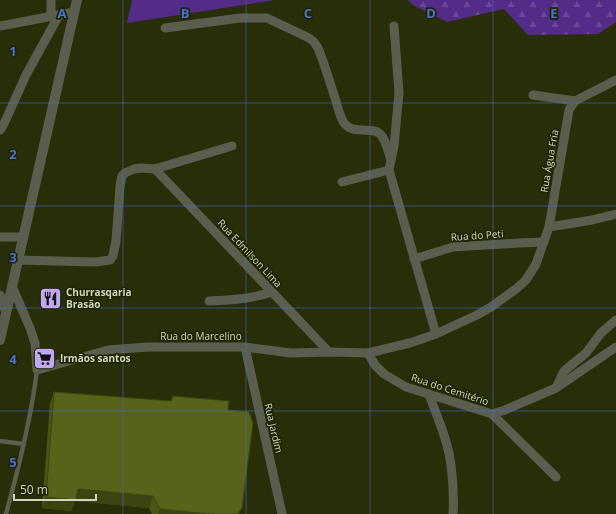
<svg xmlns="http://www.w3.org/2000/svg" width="616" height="514" viewBox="0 0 616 514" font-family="'Open Sans',sans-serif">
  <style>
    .grass { fill: #532b88 }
    .forest { fill: url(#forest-firs) }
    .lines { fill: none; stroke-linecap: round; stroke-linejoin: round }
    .service { stroke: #5a5e4e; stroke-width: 4.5 }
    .minor { stroke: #5a5e4e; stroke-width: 9 }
    .tertiary { stroke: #5a5e4e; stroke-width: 10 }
    .wall { fill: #4a5516 }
    .shaded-wall { fill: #3c4512 }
    .building { fill: #566319; stroke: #3c4512 }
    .grid { fill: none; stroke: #4a70d2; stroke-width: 1; stroke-opacity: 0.55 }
    .labels { text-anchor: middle; stroke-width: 3.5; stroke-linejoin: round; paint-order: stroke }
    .street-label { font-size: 10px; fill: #d0d5c0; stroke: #1e2500 }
    .poi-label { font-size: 10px; font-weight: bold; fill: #d0d5c0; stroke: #1e2500; text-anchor: start }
    .grid-label { font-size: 13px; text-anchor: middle; font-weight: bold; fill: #4a70d2; stroke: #1e2500; stroke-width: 3.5; stroke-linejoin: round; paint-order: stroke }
  </style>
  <defs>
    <pattern id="forest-firs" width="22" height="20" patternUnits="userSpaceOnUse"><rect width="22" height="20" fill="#532b88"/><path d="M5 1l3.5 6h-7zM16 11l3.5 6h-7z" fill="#6b4997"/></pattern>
  </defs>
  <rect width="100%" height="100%" fill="#282f08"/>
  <path class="grass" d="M132 0H275L127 23Z"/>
  <path class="forest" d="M408 0H616V22L598 34 528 35 504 9 447 22 413 5Z"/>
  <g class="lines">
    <g class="service">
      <path d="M0 441 24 444"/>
      <path d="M6 514C19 467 31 419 37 370"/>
    </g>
    <g class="minor">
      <path d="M51 0V17"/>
      <path d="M0 26 74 12"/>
      <path d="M394 26 399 93 394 146 389 170 436 334"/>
      <path d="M165 28 240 18H267L309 38 314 42 318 48C325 65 330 83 336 101 338 108 340 117 344 123 354 136 373 125 381 135 387 142 388 152 391 160"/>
      <path d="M575 101 616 80"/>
      <path d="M0 130 3 126 26 75 59 15"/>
      <path d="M155 169 329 352"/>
      <path d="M342 182 389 170"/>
      <path d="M549 227 592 220 616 214"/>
      <path d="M0 237H23"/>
      <path d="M414 259 453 247 520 243 544 242"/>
      <path d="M18 260 96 262 110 260 113 256 116 241 120 186 122 176 125 173 134 169 141 168 155 169 232 146"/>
      <path d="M12 286 30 328 35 343 37 370 108 350 148 347H245L291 353 329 352 368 353 410 343 436 334 477 315 491 307 516 289 526 280 536 264 549 227 569 110 575 101 533 95"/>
      <path d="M0 295 6 313"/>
      <path d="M209 301C231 300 252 299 272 292"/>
      <path d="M245 347 282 514"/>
      <path d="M368 353 375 365 384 374 406 387 492 414 505 410 556 388 616 347"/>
      <path d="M556 388 564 371 586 353 601 333 616 320"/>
      <path d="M429 394C437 417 448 440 451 465 453 481 454 498 453 514"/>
      <path d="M492 414 556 477"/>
    </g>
    <path class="tertiary" d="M0 340 77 0"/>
  </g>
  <path class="wall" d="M54 392 228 410 239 514H152L149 508 75 501 71 511 42 508 50 403Z"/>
  <g class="shaded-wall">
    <path d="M78 489 153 496 149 508 75 501 71 511 42 508 46 497Z"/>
    <path d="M242 508 239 514H237Z"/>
    <path d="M160 509 210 514H158Z"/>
  </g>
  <path class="building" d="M54 392 171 401 173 396 229 401 228 410 249 412 253 423 242 508 237 514H210L160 509 153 496 78 489 76 500 46 497Z"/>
  <path class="grid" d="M123 0V514M246 0V514M370 0V514M493 0V514M0 103H616M0 206H616M0 308H616M0 411H616"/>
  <defs>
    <symbol id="restaurant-square" viewBox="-11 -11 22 22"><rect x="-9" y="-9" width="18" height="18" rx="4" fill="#c1a8f3" stroke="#1e2500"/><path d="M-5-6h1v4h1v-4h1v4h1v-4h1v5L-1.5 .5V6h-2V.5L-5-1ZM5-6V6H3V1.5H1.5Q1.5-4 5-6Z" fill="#111"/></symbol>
    <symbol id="supermarket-square" viewBox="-11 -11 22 22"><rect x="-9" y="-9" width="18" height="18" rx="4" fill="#c1a8f3" stroke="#1e2500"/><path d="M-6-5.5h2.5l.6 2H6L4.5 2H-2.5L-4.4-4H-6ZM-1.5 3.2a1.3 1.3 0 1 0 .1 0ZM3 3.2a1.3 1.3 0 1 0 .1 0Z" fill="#111"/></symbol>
  </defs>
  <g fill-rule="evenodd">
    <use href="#restaurant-square" x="38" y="286" width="25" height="25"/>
    <use href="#supermarket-square" x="32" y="346" width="25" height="25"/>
  </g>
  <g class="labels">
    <g class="street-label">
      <text transform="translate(549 161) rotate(-80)" y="4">Rua Água Fria</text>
      <text transform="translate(477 235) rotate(-4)" y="4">Rua do Peti</text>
      <text transform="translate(250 253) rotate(47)" y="4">Rua Edmilson Lima</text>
      <text x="201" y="340">Rua do Marcelino</text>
      <text transform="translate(450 389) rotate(18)" y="4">Rua do Cemitério</text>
      <text transform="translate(274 428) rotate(77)" y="4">Rua Jardim</text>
    </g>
    <g class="poi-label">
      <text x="66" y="296">Churrasqaria<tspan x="66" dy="12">Brasão</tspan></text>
      <text x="60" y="362">Irmãos santos</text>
    </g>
  </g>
  <g class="grid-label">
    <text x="62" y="18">A</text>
    <text x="185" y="18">B</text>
    <text x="308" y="18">C</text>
    <text x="431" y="18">D</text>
    <text x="554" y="18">E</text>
    <text x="13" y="56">1</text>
    <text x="13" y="159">2</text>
    <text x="13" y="262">3</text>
    <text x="13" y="364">4</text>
    <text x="13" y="467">5</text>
  </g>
  <path d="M14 494v6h82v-6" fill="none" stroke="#d0d5c0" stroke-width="2"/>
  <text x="20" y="494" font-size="12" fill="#d0d5c0" stroke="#1e2500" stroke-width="3" paint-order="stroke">50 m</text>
</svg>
